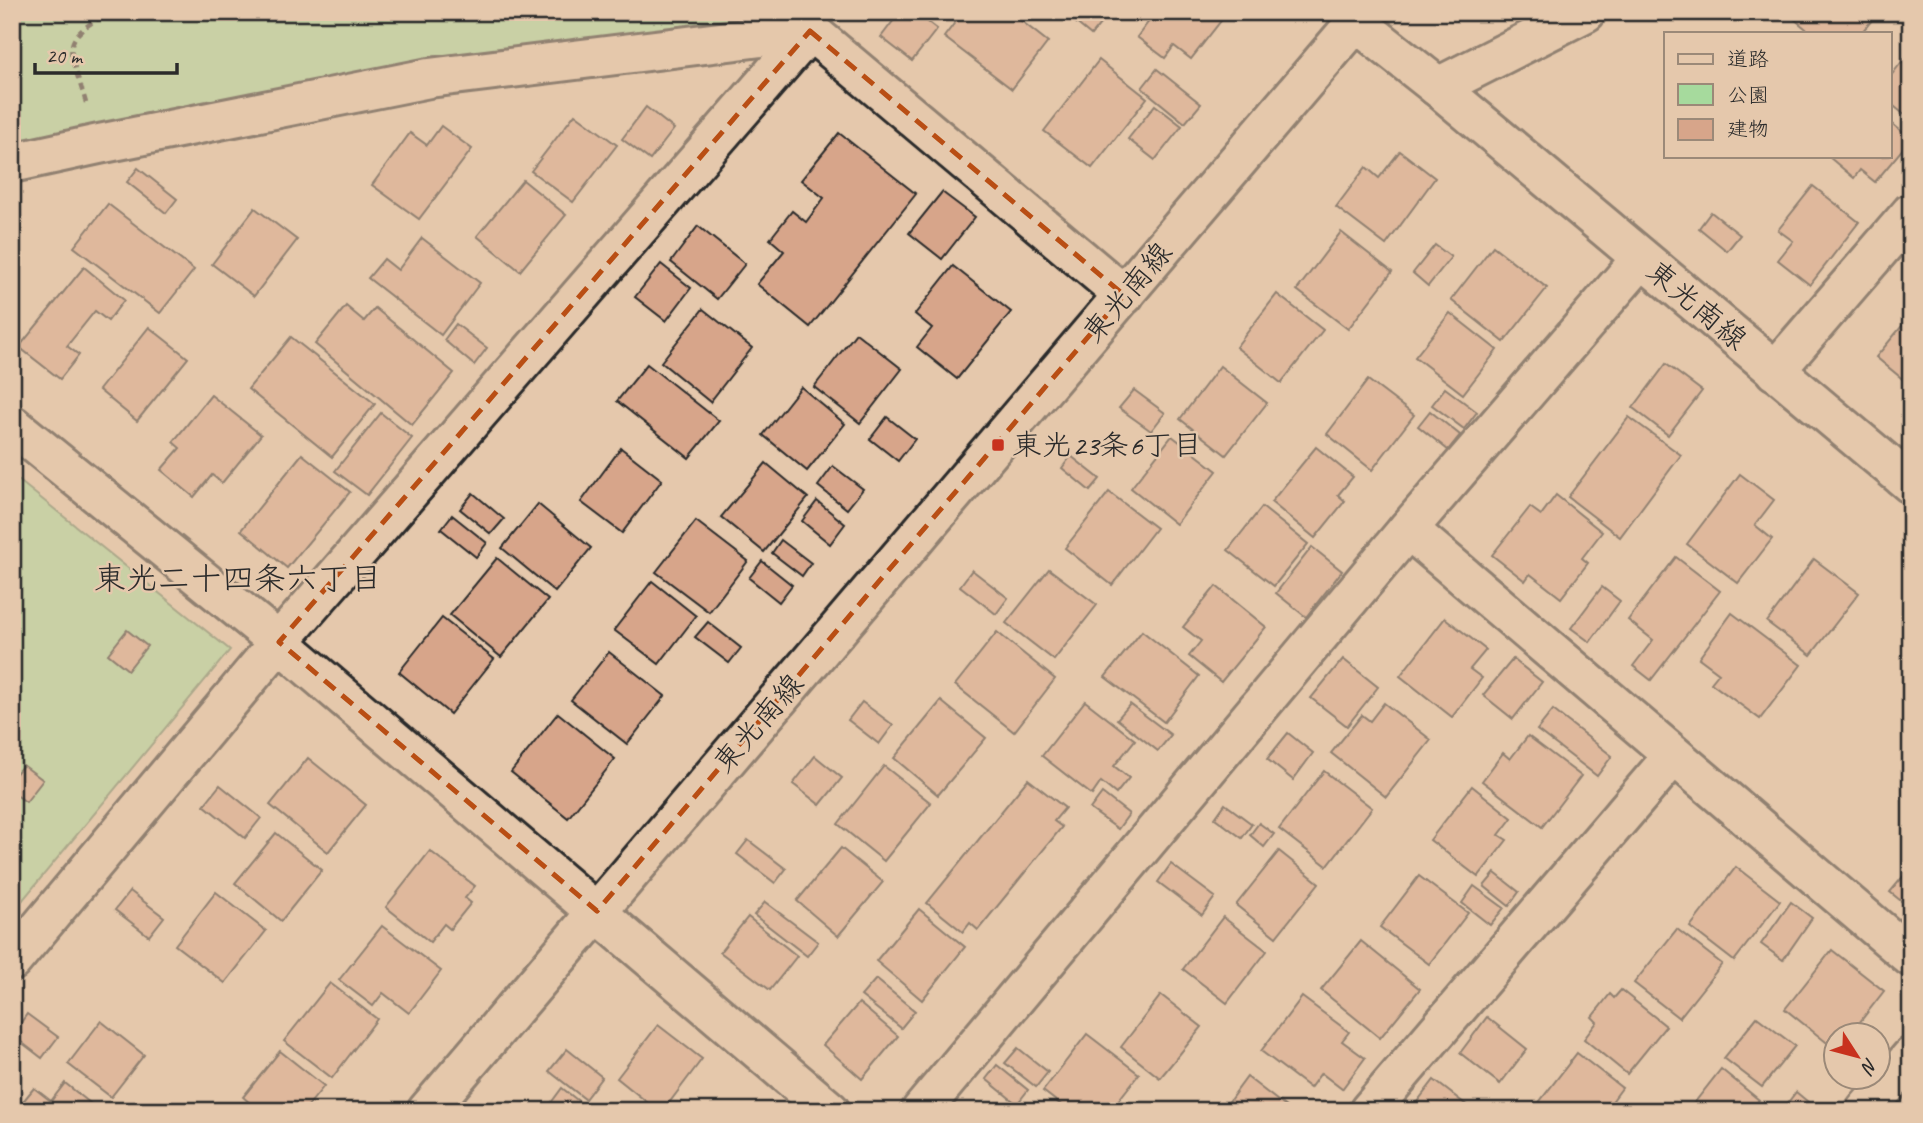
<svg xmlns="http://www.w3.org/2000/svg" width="1923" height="1123" viewBox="0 0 1923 1123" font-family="Caveat,'Klee One',sans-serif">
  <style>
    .green { fill: #a6da9d; stroke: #688264; stroke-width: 2 }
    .building { fill: #d7a58a; stroke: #2b2b2b; stroke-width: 2 }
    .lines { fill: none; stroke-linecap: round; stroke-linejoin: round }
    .minor-casing { stroke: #2b2b2b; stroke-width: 44 }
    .tertiary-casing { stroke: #2b2b2b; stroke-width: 44 }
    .path { stroke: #2b2b2b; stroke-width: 4.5; stroke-dasharray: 7 5; stroke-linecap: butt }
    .minor { stroke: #e5c8ac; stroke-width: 38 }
    .tertiary { stroke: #e5c8ac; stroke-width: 38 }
    .marked { fill: none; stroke: #b94e14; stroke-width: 5; stroke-dasharray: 14 9; stroke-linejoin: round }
    .poi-dot { fill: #c8321e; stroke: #e5c8ac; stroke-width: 2.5 }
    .labels { text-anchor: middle; stroke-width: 5; stroke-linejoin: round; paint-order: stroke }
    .street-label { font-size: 30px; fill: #2b2b2b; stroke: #e5c8ac }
    .poi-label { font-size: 30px; fill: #2b2b2b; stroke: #e5c8ac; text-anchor: start }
    .neighbourhood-label { font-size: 32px; fill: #2b2b2b; stroke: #e5c8ac }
  </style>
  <rect width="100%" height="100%" fill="#e5c8ac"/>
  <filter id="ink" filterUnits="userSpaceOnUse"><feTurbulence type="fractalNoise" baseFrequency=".0143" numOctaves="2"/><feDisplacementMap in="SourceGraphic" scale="14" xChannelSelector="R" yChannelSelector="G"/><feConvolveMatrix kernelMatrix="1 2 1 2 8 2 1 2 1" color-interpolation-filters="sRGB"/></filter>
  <g filter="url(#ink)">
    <g class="green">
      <path d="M12 12H848L316 85 12 159Z"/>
      <path d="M12 475 230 650 12 913Z"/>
    </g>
    <g class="building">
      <path d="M900 12H915L937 29 912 61 881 37Z"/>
      <path d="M963 12H1010L1048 42 1012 89 944 37Z"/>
      <path d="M1063 12H1110L1091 35Z"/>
      <path d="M1156 12H1226L1227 13 1191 59 1174 46 1165 58 1137 37Z"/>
      <path d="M1797 12H1879L1861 33H1811L1793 18Z"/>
      <path d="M1911 50V120L1890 103V77Z"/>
      <path d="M1099 60 1147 98 1092 168 1044 131Z"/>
      <path d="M1157 69 1201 104 1185 123 1142 88Z"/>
      <path d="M1155 105 1182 126 1155 160 1128 139Z"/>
      <path d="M646 107 674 129 650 160 622 139Z"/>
      <path d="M575 114 617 145 573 202 531 171Z"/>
      <path d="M1890 122 1911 139 1875 182 1860 170 1854 178 1829 157 1890 156Z"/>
      <path d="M441 126 472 149 419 219 372 185 410 133 427 145Z"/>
      <path d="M839 133 916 194 810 327 757 284 784 251 770 239 792 211 806 222 824 198 801 180Z"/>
      <path d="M1400 151 1435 178 1386 245 1336 207 1366 167 1379 178Z"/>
      <path d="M138 168 177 199 166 213 127 182Z"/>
      <path d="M523 180 566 215 520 271 477 236Z"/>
      <path d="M1813 186 1859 222 1810 285 1778 260 1793 241 1778 230Z"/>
      <path d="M942 192 975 217 942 259 909 233Z"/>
      <path d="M108 204 194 270 160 313 74 247Z"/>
      <path d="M255 208 297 240 254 296 212 264Z"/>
      <path d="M1711 212 1740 235 1727 251 1699 228Z"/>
      <path d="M698 226 745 264 717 299 671 262Z"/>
      <path d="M1341 232 1392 272 1348 329 1297 290Z"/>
      <path d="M422 238 480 283 441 335 368 278 384 259 398 270Z"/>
      <path d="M1435 245 1451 257 1428 286 1413 273Z"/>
      <path d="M1493 246 1547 288 1504 342 1451 300Z"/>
      <path d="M661 264 691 288 666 321 635 297Z"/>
      <path d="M953 266 1011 312 957 379 917 347 932 328 915 314Z"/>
      <path d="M84 267 124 300 108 321 95 311 67 346 79 355 60 379 19 347Z"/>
      <path d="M1277 294 1323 330 1281 383 1236 347Z"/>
      <path d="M346 306 364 321 375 308 454 373 412 425 315 344Z"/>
      <path d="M703 309 752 348 710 402 661 362Z"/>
      <path d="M1450 313 1497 350 1463 394 1415 357Z"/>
      <path d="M1911 315V386L1876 357Z"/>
      <path d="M456 324 487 348 474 365 444 340Z"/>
      <path d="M149 327 188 358 137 421 99 390Z"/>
      <path d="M856 333 902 369 860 423 814 387Z"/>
      <path d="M291 337 375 404 332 457 248 389Z"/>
      <path d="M647 364 719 421 689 458 617 401Z"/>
      <path d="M1666 364 1702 391 1668 435 1633 408Z"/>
      <path d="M1220 366 1267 403 1226 455 1180 419Z"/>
      <path d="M1368 380 1414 415 1372 470 1327 434Z"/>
      <path d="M801 387 845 424 807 471 763 435Z"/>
      <path d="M1445 388 1477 412 1464 429 1432 405Z"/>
      <path d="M1134 390 1165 413 1151 431 1119 408Z"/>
      <path d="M211 395 261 435 222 483 212 475 194 497 161 470 180 448 173 442Z"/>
      <path d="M1430 411 1460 435 1448 450 1418 426Z"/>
      <path d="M381 413 412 438 367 495 335 471Z"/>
      <path d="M887 417 915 439 898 461 870 439Z"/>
      <path d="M1629 417 1681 455 1620 537 1568 497Z"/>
      <path d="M1172 436 1217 471 1176 524 1131 488Z"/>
      <path d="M1316 447 1353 477 1338 495 1345 501 1315 538 1271 502Z"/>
      <path d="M621 448 662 480 622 533 581 502Z"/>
      <path d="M302 454 350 492 287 568 241 530Z"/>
      <path d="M1071 456 1100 479 1090 491 1062 468Z"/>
      <path d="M766 463 808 498 764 552 721 517Z"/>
      <path d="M833 466 863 489 847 509 818 486Z"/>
      <path d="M1740 474 1774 500 1755 525 1772 539 1738 583 1687 544Z"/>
      <path d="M1109 492 1156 528 1112 585 1065 548Z"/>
      <path d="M473 493 504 519 491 534 460 509Z"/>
      <path d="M1556 495 1602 532 1582 558 1588 563 1561 598 1530 574 1525 581 1492 555 1530 507 1541 515Z"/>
      <path d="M817 501 845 524 830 544 802 521Z"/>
      <path d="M538 504 591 548 555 592 502 548Z"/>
      <path d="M1262 507 1308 544 1274 586 1228 550Z"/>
      <path d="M452 515 487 543 476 557 441 529Z"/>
      <path d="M696 521 748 561 709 612 656 572Z"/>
      <path d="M781 540 811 563 802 576 772 553Z"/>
      <path d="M1312 547 1342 571 1306 617 1276 593Z"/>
      <path d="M1676 557 1720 591 1651 680 1633 666 1653 640 1628 620Z"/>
      <path d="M497 558 548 600 501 657 450 615Z"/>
      <path d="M1814 559 1859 593 1811 655 1767 622Z"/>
      <path d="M762 561 792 585 779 602 749 578Z"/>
      <path d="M1049 569 1097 605 1054 660 1006 623Z"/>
      <path d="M972 570 1008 598 996 614 960 586Z"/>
      <path d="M652 581 696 616 659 664 614 630Z"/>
      <path d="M1216 586 1266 627 1221 682 1189 656 1201 641 1183 627Z"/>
      <path d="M1602 587 1620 601 1590 642 1571 628Z"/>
      <path d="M1732 613 1801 665 1760 719 1711 683 1719 673 1699 658Z"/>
      <path d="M442 618 494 659 450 714 399 672Z"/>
      <path d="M1445 618 1486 650 1470 669 1482 678 1452 717 1400 676Z"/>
      <path d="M708 622 741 648 729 663 695 637Z"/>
      <path d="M127 630 147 646 128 670 108 654Z"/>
      <path d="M1142 631 1199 676 1164 722 1105 677Z"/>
      <path d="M997 632 1055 679 1014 732 955 685Z"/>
      <path d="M609 652 665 696 627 744 571 700Z"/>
      <path d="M1343 659 1378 687 1347 726 1311 698Z"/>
      <path d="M1513 659 1542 682 1513 719 1483 695Z"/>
      <path d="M941 701 986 738 938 795 894 758Z"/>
      <path d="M1085 701 1135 740 1114 766 1129 778 1116 794 1101 782 1092 795 1042 756Z"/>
      <path d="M862 702 893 725 879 744 848 720Z"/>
      <path d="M1384 703 1431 740 1386 797 1331 753 1362 715 1370 721Z"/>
      <path d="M1130 704 1171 735 1158 751 1117 719Z"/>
      <path d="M1553 710 1612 756 1597 776 1537 730Z"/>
      <path d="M558 713 615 759 568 818 511 772Z"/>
      <path d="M1288 733 1313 753 1293 780 1267 759Z"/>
      <path d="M1528 736 1581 776 1542 827 1482 781 1503 753 1510 759Z"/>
      <path d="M815 756 842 778 820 805 793 784Z"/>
      <path d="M308 758 366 805 328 852 270 805Z"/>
      <path d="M23 765 43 780 26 802 12 792V778Z"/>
      <path d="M884 766 931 803 884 861 838 824Z"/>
      <path d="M1324 771 1372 808 1327 866 1279 829Z"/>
      <path d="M1028 779 1065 808 1054 821 1062 827 978 930 970 923 963 932 927 903Z"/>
      <path d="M220 785 261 818 245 838 204 805Z"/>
      <path d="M1472 786 1512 818 1499 835 1507 840 1478 877 1430 840Z"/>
      <path d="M1102 793 1129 814 1118 829 1090 809Z"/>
      <path d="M1225 804 1252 824 1242 838 1215 818Z"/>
      <path d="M1259 823 1274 834 1264 847 1250 835Z"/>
      <path d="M276 833 322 870 281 921 235 883Z"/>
      <path d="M748 840 786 869 775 883 737 854Z"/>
      <path d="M841 848 883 882 838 936 797 901Z"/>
      <path d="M430 851 475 886 465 898 471 903 450 929 444 924 430 942 386 907Z"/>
      <path d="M1279 851 1319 883 1276 937 1236 905Z"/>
      <path d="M1171 864 1215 897 1202 915 1158 882Z"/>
      <path d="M1736 867 1780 901 1734 961 1690 927Z"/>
      <path d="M1911 867V909L1890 892Z"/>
      <path d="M1495 873 1519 892 1509 906 1484 886Z"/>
      <path d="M1419 876 1468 913 1429 964 1380 927Z"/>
      <path d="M1474 886 1504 908 1490 925 1462 903Z"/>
      <path d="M130 891 164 917 149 936 115 910Z"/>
      <path d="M216 892 266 931 225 983 175 945Z"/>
      <path d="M765 902 818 942 807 956 754 915Z"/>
      <path d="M1791 902 1812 918 1783 960 1761 944Z"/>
      <path d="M919 909 965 947 922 1000 876 961Z"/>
      <path d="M748 917 797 956 770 990 720 952Z"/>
      <path d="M1223 917 1267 951 1227 1003 1183 969Z"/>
      <path d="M382 926 441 971 409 1013 383 993 373 1006 339 980Z"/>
      <path d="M1677 929 1722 964 1679 1018 1634 983Z"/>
      <path d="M1361 941 1420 989 1380 1038 1321 990Z"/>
      <path d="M1832 950 1884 991 1849 1036H1836V1050L1785 1009Z"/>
      <path d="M876 979 915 1011 901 1028 861 996Z"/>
      <path d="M330 983 377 1019 332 1078 284 1041Z"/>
      <path d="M1621 990 1666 1026 1627 1074 1584 1039 1597 1022 1592 1017 1610 994 1614 998Z"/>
      <path d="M1161 995 1202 1027 1160 1078 1121 1047Z"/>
      <path d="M1302 997 1349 1032 1342 1041 1365 1058 1342 1089 1321 1073 1310 1088 1261 1051Z"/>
      <path d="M859 1003 898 1036 862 1079 823 1045Z"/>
      <path d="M27 1014 58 1037 42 1058 12 1035Z"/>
      <path d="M1487 1017 1527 1049 1500 1084 1460 1053Z"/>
      <path d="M1757 1017 1795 1046 1762 1087 1724 1058Z"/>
      <path d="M101 1021 144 1055 111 1097 68 1064Z"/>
      <path d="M658 1025 702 1059 663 1111H658L617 1078Z"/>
      <path d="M1087 1034 1139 1074 1110 1111H1069L1043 1091Z"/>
      <path d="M1018 1048 1048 1072 1036 1087 1005 1063Z"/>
      <path d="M567 1049 602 1077 585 1099 549 1071Z"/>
      <path d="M280 1051 324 1086 304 1111H259L243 1097Z"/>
      <path d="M1577 1053 1622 1088 1605 1111H1536L1534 1109Z"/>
      <path d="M997 1065 1028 1090 1017 1104 986 1079Z"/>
      <path d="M1721 1069 1759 1100 1750 1111H1688Z"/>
      <path d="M1247 1077 1291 1111H1222Z"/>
      <path d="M1434 1080 1469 1107 1466 1111H1410Z"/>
      <path d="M65 1083 100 1111H15L34 1088 51 1101Z"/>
      <path d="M562 1088 591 1111H545Z"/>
      <path d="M1796 1092 1819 1111 1783 1109Z"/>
    </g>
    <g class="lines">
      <defs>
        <g id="minor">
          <path d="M1438 87 1586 12"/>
          <path d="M12 163 99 144 429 78 810 31 1124 295"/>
          <path d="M1775 371 1911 213"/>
          <path d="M12 425 279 642 830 1111"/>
          <path d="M1408 529 1911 957"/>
          <path d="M12 961 279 642 810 31"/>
          <path d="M921 1111 1408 529 1641 259"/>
          <path d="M1369 1111 1673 756"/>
          <path d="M1865 1111 1911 1057"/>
        </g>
        <path id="tertiary" d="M427 1111 1356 22 1438 87 1911 484"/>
      </defs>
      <use href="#minor" class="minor-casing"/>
      <use href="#tertiary" class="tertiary-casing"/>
      <path class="path" d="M86 103C71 50 54 41 111 12"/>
      <use href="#minor" class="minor"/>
      <use href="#tertiary" class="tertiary"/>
    </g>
  </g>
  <path d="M0 0H1923V1123H0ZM810 31 1124 295 597 911 279 642Z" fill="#e5c8ac" fill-opacity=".55" fill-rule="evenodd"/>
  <path class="marked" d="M810 31 1124 295 597 911 279 642Z"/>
  <rect class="poi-dot" x="991" y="438" width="14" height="14" rx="3.5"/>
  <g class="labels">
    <g class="street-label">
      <text transform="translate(1127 292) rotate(-50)" y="10">東光南線</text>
      <text transform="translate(1697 305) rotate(40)" y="10">東光南線</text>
      <text transform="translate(758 723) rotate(-49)" y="10">東光南線</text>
    </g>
    <g class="poi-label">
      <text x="1012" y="455">東光23条6丁目</text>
    </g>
    <g class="neighbourhood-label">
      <text x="238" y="589">東光二十四条六丁目</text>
    </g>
  </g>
  <rect width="1923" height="1123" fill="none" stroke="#e5c8ac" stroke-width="42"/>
  <rect x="21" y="21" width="1881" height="1081" fill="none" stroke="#2b2b2b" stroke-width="2.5" filter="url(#ink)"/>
  <rect x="1664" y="32" width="228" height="126" fill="#e5c8ac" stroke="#9b8978" stroke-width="2"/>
  <rect x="1678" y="54" width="35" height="10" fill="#e5c8ac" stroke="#9b8978" stroke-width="2"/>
  <text x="1727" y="66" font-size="21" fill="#2b2b2b">道路</text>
  <rect x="1678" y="84" width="35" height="21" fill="#a6da9d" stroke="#9b8978" stroke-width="2"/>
  <text x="1727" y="102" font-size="21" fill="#2b2b2b">公園</text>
  <rect x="1678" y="119" width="35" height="21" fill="#d7a58a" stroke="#9b8978" stroke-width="2"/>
  <text x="1727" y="136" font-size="21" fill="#2b2b2b">建物</text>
  <g transform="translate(1857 1056) rotate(126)"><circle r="33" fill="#e5c8ac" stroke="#9b8978" stroke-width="2"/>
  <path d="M0-5L12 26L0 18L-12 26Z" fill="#c8321e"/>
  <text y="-10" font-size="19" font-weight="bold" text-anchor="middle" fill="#2b2b2b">N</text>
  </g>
  <path d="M35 63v10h142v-10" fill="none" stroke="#2b2b2b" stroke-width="3.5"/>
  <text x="46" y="63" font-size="21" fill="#2b2b2b" stroke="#e5c8ac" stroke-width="5" paint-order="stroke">20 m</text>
</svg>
